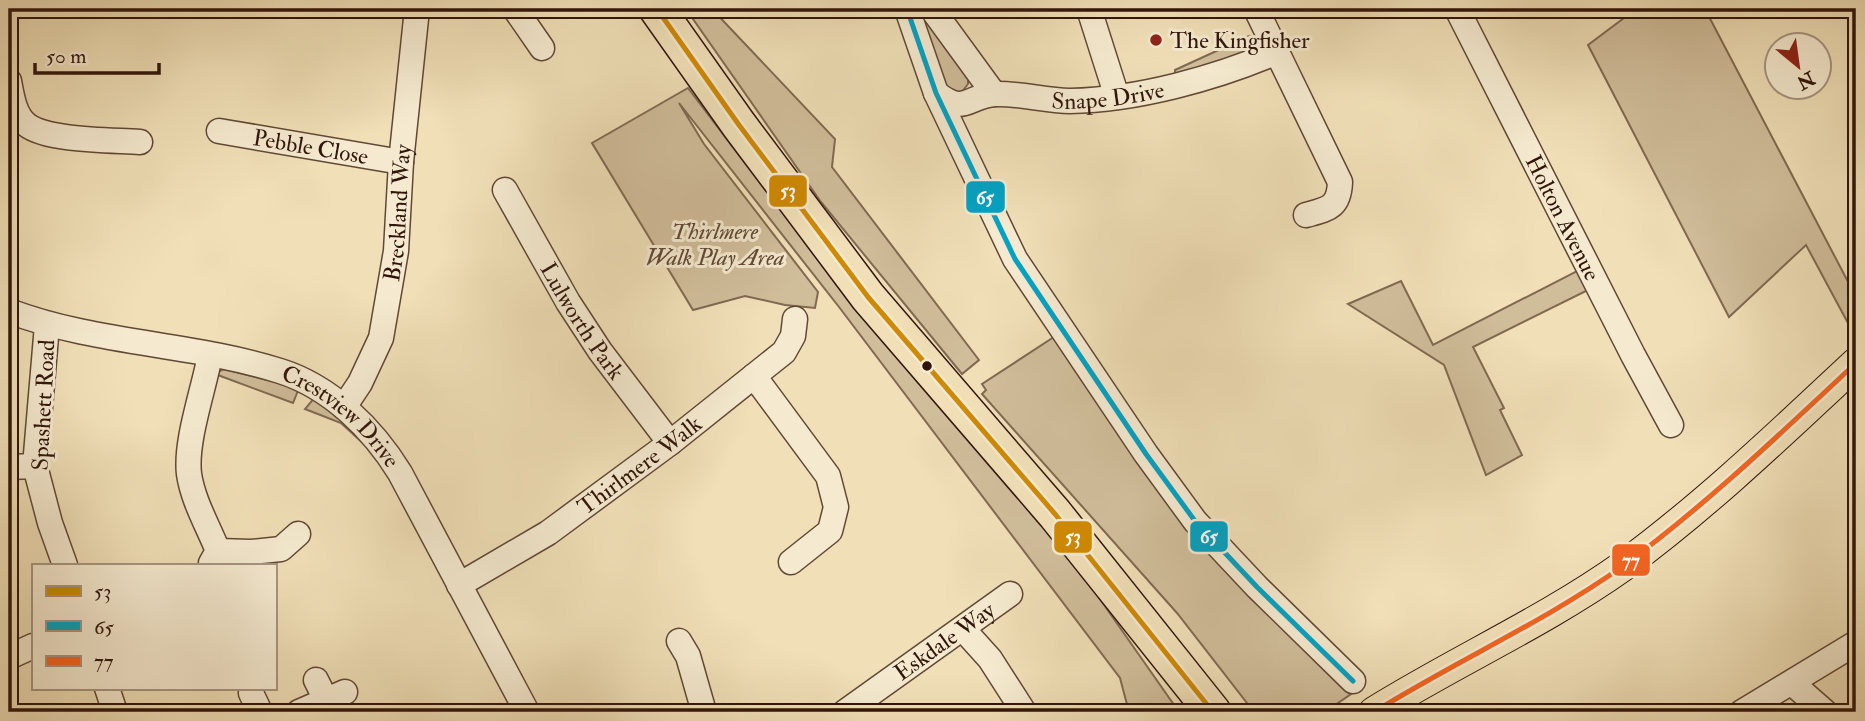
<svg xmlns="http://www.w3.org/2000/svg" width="1865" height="721" viewBox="0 0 1865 721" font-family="'IM FELL Double Pica',serif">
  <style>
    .green { fill: #d0bd9a; stroke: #806952; stroke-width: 2 }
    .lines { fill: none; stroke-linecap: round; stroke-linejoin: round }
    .minor-casing { stroke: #614835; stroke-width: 27 }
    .major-casing { stroke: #31150a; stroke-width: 32 }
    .highway-casing { stroke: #31150a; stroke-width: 38 }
    .minor { stroke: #f5ead0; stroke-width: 24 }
    .major { stroke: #f0dfb7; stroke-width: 30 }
    .highway { stroke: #f0dfb7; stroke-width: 35 }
    .bus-1-casing { stroke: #f5ead0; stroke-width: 10 }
    .bus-2-casing { stroke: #f5ead0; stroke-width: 10 }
    .bus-3-casing { stroke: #f5ead0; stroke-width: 10 }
    .bus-1 { stroke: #cf8902; stroke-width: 5 }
    .bus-2 { stroke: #02a2c4; stroke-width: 5 }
    .bus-3 { stroke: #f26522; stroke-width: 5 }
    .poi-dot { fill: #8f2418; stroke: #f5ead0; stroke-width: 2.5 }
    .bus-dot { fill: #31150a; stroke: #f5ead0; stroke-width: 2.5 }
    .labels { text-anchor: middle; stroke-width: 6; stroke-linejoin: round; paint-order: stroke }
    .poi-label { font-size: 23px; fill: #31150a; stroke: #f5ead0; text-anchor: start }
    .street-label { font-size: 23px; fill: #31150a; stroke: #f5ead0 }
    .park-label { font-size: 23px; font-style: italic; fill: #614735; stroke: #f5ead0 }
    .line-badge { stroke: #f5ead0; stroke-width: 2.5 }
    .badge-label { font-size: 19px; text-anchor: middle; font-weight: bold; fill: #fff }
  </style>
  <rect width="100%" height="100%" fill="#f0dfb7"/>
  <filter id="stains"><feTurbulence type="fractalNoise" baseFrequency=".00286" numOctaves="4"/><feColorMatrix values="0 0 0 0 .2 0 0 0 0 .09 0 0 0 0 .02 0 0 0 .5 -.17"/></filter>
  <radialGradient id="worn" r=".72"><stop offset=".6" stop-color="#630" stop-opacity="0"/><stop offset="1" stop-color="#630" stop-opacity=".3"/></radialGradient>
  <g class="green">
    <path d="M686 9H712L835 139 832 167 979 360 962 374 821 202Z"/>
    <path d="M913 9H923L968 78V84L961 93 949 92Z"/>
    <path d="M1636 9H1705L1856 297V338L1806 245 1729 317 1588 45Z"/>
    <path d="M1249 36H1256L1259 41 1246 54 1175 74V70Z"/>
    <path d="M688 88 839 287 1067 552 1179 712H1129L1120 678 839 307 679 103 704 144 818 292 815 308 785 305 745 296 693 310 592 143Z"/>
    <path d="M1579 270 1588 290 1473 347 1504 408 1500 410 1522 455 1486 475 1444 365 1348 304 1401 281 1433 345Z"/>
    <path d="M1060 333 1342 685 1351 694 1325 712H1254L1177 613 982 394 986 390 982 384Z"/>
    <path d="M224 369 299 388 293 403 215 374Z"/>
    <path d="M315 397 335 409 365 445 341 423 305 409Z"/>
  </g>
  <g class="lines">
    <defs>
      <g id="minor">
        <path d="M515 9 542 48"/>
        <path d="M907 9 936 93 1015 259 1146 454 1195 521 1257 587 1353 681"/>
        <path d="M932 9 994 94"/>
        <path d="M1089 9 1117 97"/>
        <path d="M1256 9 1340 182C1339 208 1328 209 1306 215"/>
        <path id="s1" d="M1457 9 1633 355 1671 425"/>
        <path d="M9 81C12 96 14 115 27 125 48 141 113 140 140 142"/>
        <path id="s2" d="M936 93C965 116 967 96 995 94 1020 93 1045 101 1070 101 1137 100 1216 78 1277 52"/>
        <path id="s3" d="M219 131 401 162"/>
        <path id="s4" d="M505 190 568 302 600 351 670 443"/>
        <path id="s5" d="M9 311C96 344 192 343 280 371 331 387 373 429 400 473L527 712"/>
        <path d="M47 325 35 466 50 523 65 565"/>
        <path d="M210 355C204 389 185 441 189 474 193 501 208 526 218 551"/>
        <path d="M754 376 828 476 836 507 830 531 791 562"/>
        <path id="s6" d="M344 407 360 383 381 338 396 251 401 162 417 9"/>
        <path d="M9 467 35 466"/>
        <path d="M211 563 218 551 251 552 281 549 298 534"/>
        <path id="s7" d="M459 585 548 533 670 443 784 352 793 336 795 319"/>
        <path d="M963 629 990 659 1024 712"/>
        <path d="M679 641 688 656 704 712"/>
        <path d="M9 657 33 646"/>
        <path d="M316 680 326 700"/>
        <path d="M1792 683 1825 712"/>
        <path d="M107 688 115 712"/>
        <path d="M251 693 260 712"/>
        <path d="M299 712 345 692"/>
        <path id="s8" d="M845 712 1010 594"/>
        <path d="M1742 712 1856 643"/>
      </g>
      <path id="major" d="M1374 712C1456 661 1544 622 1623 566 1706 505 1781 433 1856 363"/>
      <path id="highway" d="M657 9 739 125 868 297 1055 514 1213 712"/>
    </defs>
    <use href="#minor" class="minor-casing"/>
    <use href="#major" class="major-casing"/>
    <use href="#highway" class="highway-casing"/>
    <use href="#minor" class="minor"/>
    <use href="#major" class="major"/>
    <use href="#highway" class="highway"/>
    <defs>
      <path id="bus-1" d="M657 9 739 125 868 297 1055 514 1213 712"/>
      <path id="bus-2" d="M907 9 936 93 1015 259 1146 454 1195 521 1257 587 1353 681"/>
      <path id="bus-3" d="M1374 712C1456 661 1544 622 1623 566 1706 505 1781 433 1856 363"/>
    </defs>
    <use href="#bus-1" class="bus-1-casing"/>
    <use href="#bus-2" class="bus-2-casing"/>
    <use href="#bus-3" class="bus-3-casing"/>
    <use href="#bus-1" class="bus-1"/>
    <use href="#bus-2" class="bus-2"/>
    <use href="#bus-3" class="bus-3"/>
  </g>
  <circle class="poi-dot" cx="1156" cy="40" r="7"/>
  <circle class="bus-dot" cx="927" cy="366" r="6"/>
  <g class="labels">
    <g class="poi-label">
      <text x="1170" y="48">The Kingfisher</text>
    </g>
    <g class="street-label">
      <text dy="8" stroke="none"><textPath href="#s2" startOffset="177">Snape Drive</textPath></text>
      <text dy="8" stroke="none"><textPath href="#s3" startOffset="93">Pebble Close</textPath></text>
      <text dy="8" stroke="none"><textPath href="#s6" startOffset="205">Breckland Way</textPath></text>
      <text dy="8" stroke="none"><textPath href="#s1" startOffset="234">Holton Avenue</textPath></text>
      <text dy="8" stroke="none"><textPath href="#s4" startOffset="152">Lulworth Park</textPath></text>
      <text transform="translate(43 405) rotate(-87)" y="8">Spashett Road</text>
      <text dy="8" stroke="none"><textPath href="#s5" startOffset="355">Crestview Drive</textPath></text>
      <text dy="8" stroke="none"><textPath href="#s7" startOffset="217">Thirlmere Walk</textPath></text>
      <text dy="8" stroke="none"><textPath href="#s8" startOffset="122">Eskdale Way</textPath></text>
    </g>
    <g class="park-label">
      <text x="715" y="239">Thirlmere<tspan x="715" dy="26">Walk Play Area</tspan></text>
    </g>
  </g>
  <g class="line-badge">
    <rect x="768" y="174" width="40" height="34" rx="7" fill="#cf8902"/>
    <rect x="965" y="180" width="41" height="34" rx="7" fill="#02a2c4"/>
    <rect x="1189" y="520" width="40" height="33" rx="7" fill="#02a2c4"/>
    <rect x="1053" y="520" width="40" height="34" rx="7" fill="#cf8902"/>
    <rect x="1611" y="543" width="40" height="34" rx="7" fill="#f26522"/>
  </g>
  <g class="badge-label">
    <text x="788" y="197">53</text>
    <text x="985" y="204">65</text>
    <text x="1209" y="543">65</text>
    <text x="1073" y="543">53</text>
    <text x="1631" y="567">77</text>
  </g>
  <rect width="1865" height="721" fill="none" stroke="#f0dfb7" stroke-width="35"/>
  <rect x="10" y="10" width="1844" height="700" fill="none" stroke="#31150a" stroke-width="3.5"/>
  <rect x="18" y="18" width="1830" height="686" fill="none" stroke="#31150a" stroke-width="2"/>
  <rect x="32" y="564" width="245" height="126" fill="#f5ead0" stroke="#a79581" stroke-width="2"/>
  <rect x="46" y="586" width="35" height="10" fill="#cf8902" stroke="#a79581" stroke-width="2"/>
  <text x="94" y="598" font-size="21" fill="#31150a">53</text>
  <rect x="46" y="621" width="35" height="10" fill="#02a2c4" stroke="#a79581" stroke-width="2"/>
  <text x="94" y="634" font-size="21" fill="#31150a">65</text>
  <rect x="46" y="656" width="35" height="10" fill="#f26522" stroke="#a79581" stroke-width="2"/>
  <text x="94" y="668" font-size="21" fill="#31150a">77</text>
  <g transform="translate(1798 66) rotate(151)"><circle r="33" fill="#f5ead0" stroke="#a79581" stroke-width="2"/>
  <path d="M0-5L12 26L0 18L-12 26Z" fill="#8f2418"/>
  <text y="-10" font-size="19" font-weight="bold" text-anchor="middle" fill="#31150a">N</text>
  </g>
  <path d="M35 63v10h124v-10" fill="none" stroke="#31150a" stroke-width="3.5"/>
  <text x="46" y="63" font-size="21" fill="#31150a" stroke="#f5ead0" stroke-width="5" paint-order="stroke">50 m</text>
  <rect width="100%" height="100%" filter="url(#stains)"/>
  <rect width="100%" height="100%" fill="url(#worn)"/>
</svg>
